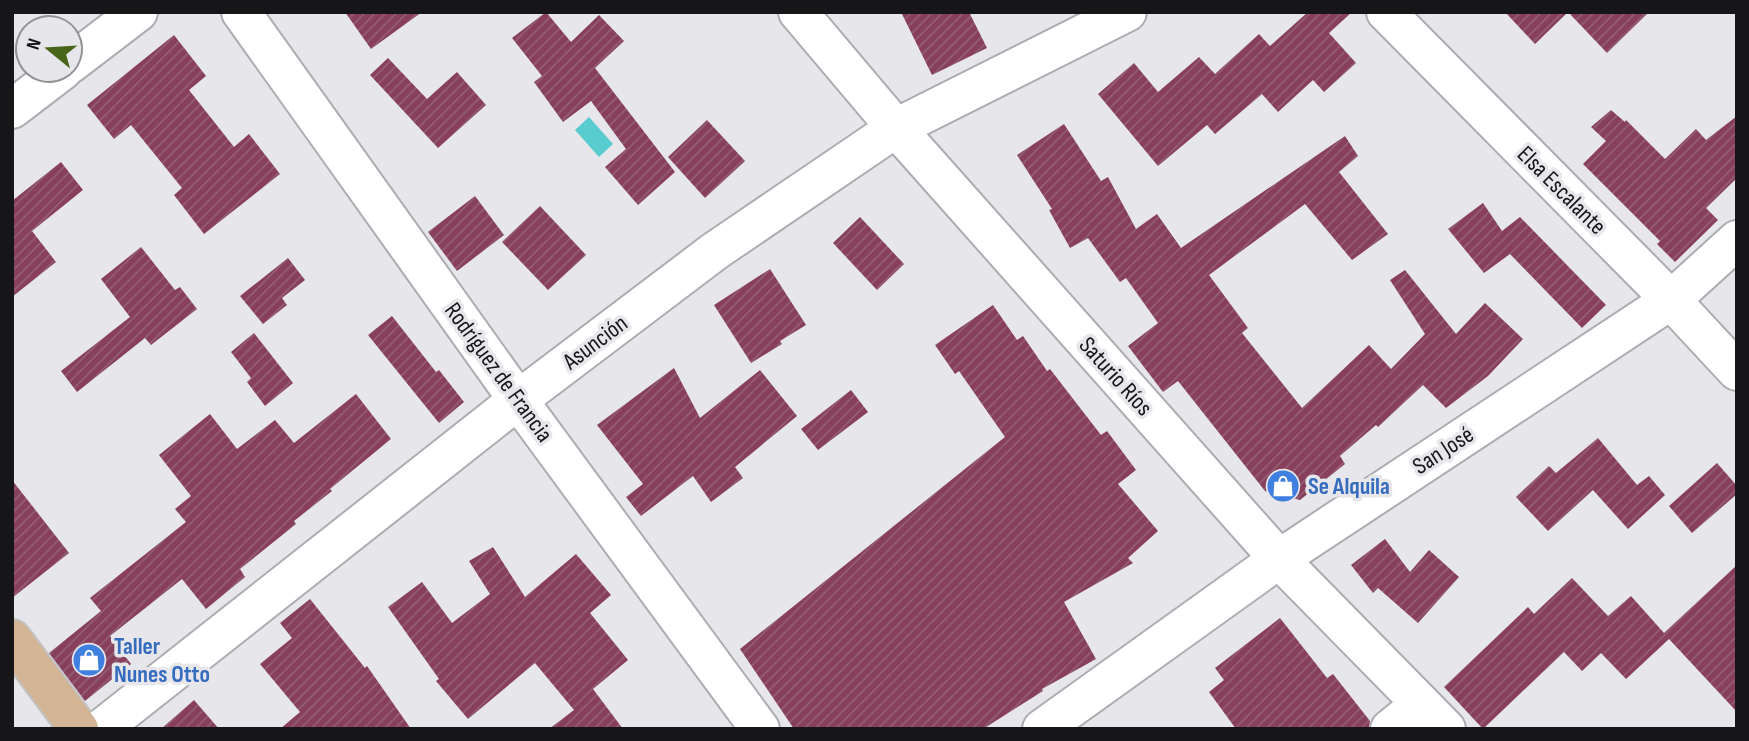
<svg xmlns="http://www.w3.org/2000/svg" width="1749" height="741" viewBox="0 0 1749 741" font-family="'Sofia Sans Condensed',sans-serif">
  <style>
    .water { fill: #59cccf }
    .building { fill: url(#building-hatch) }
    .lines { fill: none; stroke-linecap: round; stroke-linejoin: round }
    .minor-casing { stroke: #acadb1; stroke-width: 42 }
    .major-casing { stroke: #c2c2c3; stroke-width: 42 }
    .minor { stroke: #fff; stroke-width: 38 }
    .major { stroke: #d3b596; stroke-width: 38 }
    .labels { text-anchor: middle; stroke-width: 7; stroke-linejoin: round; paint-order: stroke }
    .street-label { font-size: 24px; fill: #161618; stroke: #e6e6eb }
    .shop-label { font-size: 24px; font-weight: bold; fill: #366cbe; stroke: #e6e6eb; text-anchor: start }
  </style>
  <defs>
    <pattern id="building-hatch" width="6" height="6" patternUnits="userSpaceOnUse" patternTransform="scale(1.75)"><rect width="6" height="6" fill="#873f5c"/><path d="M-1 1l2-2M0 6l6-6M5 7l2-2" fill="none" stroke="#945e74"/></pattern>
  </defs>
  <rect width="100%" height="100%" fill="#e6e6eb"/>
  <path class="water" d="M589 117 613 144 599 157 575 130Z"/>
  <g class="building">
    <path d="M345 12H422L371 49Z"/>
    <path d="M546 12 571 42 599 15 624 41 595 68 675 172 638 205 605 167 626 149 591 101 563 122 534 82 542 76 512 38Z"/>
    <path d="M901 12H969L987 48 932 75Z"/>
    <path d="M1308 12H1352L1329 33 1356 63 1324 92 1313 80 1278 112 1262 94 1215 134 1207 125 1158 166 1098 94 1134 63 1158 92 1199 57 1215 74 1259 34 1270 46Z"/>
    <path d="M1505 12H1568L1535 44Z"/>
    <path d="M1568 12H1649L1607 53Z"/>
    <path d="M174 35 206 76 189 90 234 147 249 134 280 174 204 234 174 195 182 188 131 125 114 139 87 105Z"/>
    <path d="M388 58 427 99 457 72 486 105 438 148 370 75Z"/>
    <path d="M1611 110 1625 122 1626 120 1665 159 1696 129 1706 140 1737 116V178L1706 208 1718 220 1675 262 1657 244 1660 241 1583 164 1606 141 1591 127Z"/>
    <path d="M707 120 745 161 705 198 668 157Z"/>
    <path d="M1064 124 1101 181 1108 177 1136 229 1157 214 1181 248 1345 136 1358 156 1339 172 1388 234 1352 260 1305 204 1209 275 1248 328 1242 333 1302 408 1369 345 1391 369 1425 334 1390 280 1405 270 1456 334 1485 303 1523 339 1488 376 1446 408 1423 385 1378 427 1376 425 1340 456 1345 464 1300 500 1265 491 1178 381 1163 392 1128 346 1158 323 1126 278 1120 282 1088 238 1070 248 1049 210 1052 209 1017 155Z"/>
    <path d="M61 162 83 190 32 231 56 262 12 297V201Z"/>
    <path d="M475 196 504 235 457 271 428 232Z"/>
    <path d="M1483 203 1502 231 1520 217 1606 305 1582 328 1510 254 1484 273 1448 229Z"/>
    <path d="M540 206 586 255 548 290 502 242Z"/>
    <path d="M860 217 904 264 877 290 833 243Z"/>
    <path d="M141 247 175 290 180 287 197 309 151 345 145 338 77 392 61 371 130 317 101 279Z"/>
    <path d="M288 258 305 280 282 298 287 305 263 324 240 296Z"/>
    <path d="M770 269 806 325 780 341 782 344 751 363 714 305Z"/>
    <path d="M993 305 1017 340 1023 336 1047 371 1050 369 1101 435 1107 431 1136 470 1118 484 1158 531 1128 558 1133 563 1064 602 1096 659 1042 689 1043 691 983 729H794L740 649 1005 437 959 371 955 374 935 345Z"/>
    <path d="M392 316 436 372 439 370 464 402 439 423 368 335Z"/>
    <path d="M254 333 293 383 265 406 247 382 251 378 231 352Z"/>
    <path d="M674 368 700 418 760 370 797 416 735 467 743 478 711 502 693 476 641 516 626 497 643 484 597 425Z"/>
    <path d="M851 390 868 412 818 450 801 429Z"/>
    <path d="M356 394 391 439 330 489 332 491 294 521 296 524 240 569 245 577 206 609 182 579 110 636 131 664 85 701 49 653 101 611 90 598 186 522 175 509 191 496 159 455 210 414 237 449 275 420 294 443Z"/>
    <path d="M1598 438 1637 485 1649 476 1665 495 1628 529 1593 490 1548 531 1516 497 1549 466 1556 473Z"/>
    <path d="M1717 463 1737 486V494L1692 533 1669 506Z"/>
    <path d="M12 480 69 553 12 598Z"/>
    <path d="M1385 539 1410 572 1429 550 1459 577 1418 623 1378 588 1373 593 1351 565Z"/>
    <path d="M493 547 525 597 576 554 611 595 590 613 628 660 593 689 623 729H549L574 710 535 663 468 719 436 681 439 679 388 607 422 582 452 623 490 594 469 561Z"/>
    <path d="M1737 565V712L1669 639 1626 679 1601 653 1582 671 1564 652 1483 729 1444 687 1528 607 1534 614 1572 578 1608 616 1631 596 1664 633Z"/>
    <path d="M310 599 365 668 367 666 411 729H280L300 712 260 664 292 638 280 623Z"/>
    <path d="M1280 618 1327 678 1333 674 1370 721 1369 729H1236L1209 692 1224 680 1215 668Z"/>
    <path d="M194 700 219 729H161Z"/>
  </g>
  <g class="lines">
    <defs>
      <g id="minor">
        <path d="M241 12 518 400 760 729"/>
        <path d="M798 12 896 128 1279 559 1446 729"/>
        <path d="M1386 12 1671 300 1737 371"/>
        <path d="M70 64 138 12"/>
        <path d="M12 109 63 70"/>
        <path d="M101 729 518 400 715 251 896 128 1127 12"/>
        <path d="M1042 729 1279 559 1671 300 1737 240"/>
        <path d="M1390 729 1421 704"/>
      </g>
      <path id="major" d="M12 639 79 729"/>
    </defs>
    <use href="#minor" class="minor-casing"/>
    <use href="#major" class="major-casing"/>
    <use href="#minor" class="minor"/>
    <use href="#major" class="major"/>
  </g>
  <defs>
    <symbol id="shop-disc" viewBox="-11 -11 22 22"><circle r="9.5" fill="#3f7fe0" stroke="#e6e6eb"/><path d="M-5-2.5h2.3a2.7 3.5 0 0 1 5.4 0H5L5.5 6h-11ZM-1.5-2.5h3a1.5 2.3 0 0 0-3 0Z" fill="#fff"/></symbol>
  </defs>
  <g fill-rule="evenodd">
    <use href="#shop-disc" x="1264" y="467" width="38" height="38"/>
    <use href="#shop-disc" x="70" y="641" width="38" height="38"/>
  </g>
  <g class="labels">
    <g class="street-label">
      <text transform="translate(1562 190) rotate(45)" y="8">Elsa Escalante</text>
      <text transform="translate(595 342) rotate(-37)" y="8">Asunción</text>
      <text transform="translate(499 372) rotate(54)" y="8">Rodríguez de Francia</text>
      <text transform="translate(1116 376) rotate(48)" y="8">Saturio Ríos</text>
      <text transform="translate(1443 450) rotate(-33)" y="8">San José</text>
    </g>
    <g class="shop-label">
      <text x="1308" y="494">Se Alquila</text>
      <text x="114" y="654">Taller<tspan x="114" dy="28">Nunes Otto</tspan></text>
    </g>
  </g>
  <rect width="1749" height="741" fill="none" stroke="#161618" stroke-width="28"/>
  <g transform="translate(49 49) rotate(288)"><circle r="33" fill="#e6e6eb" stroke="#939397" stroke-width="2"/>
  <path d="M0-5L12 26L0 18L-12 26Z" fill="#486519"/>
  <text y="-10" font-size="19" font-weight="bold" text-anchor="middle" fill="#161618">N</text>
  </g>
</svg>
